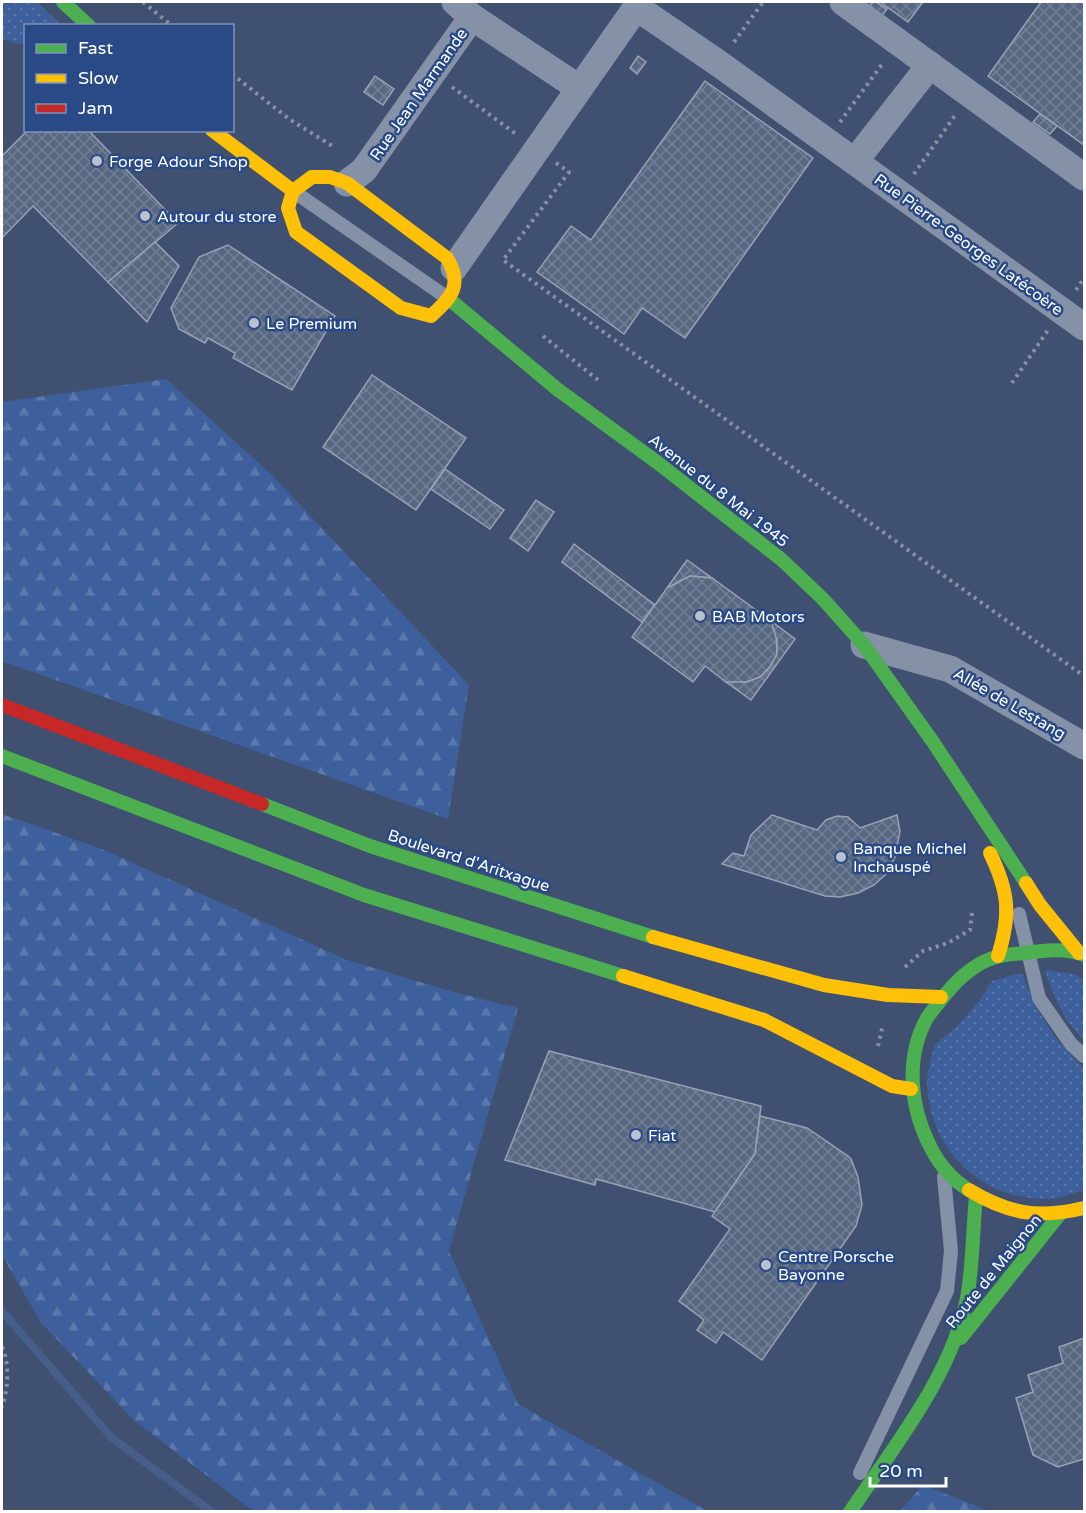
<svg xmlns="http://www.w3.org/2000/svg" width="1086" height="1513" viewBox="0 0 1086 1513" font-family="'Varela Round',sans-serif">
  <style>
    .grass { fill: url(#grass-dots) }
    .forest { fill: url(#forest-firs) }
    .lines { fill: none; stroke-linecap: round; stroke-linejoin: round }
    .stream { stroke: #465e88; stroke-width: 8 }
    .building { fill: url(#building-cross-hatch); stroke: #99a2b5; stroke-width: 1.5 }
    .path { stroke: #8591a7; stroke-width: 4; stroke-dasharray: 3 4.5; stroke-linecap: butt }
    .lane { stroke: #8591a7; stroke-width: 14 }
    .street { stroke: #8591a7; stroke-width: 27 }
    .fast { stroke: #4caf50; stroke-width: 14 }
    .slow { stroke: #ffc107; stroke-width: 14 }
    .jam { stroke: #c62828; stroke-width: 14 }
    .poi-dot { fill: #bcc2cd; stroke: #294a87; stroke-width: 2 }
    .labels { text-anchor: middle; stroke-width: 5; stroke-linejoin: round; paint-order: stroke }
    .street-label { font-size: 16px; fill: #fff; stroke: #294a87 }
    .poi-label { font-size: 16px; fill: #fff; stroke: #294a87; text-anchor: start }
  </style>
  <defs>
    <pattern id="grass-dots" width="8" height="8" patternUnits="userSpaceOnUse" patternTransform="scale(1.5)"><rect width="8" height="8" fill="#3d609c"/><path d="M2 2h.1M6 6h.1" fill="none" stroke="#5a78ab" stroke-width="1.8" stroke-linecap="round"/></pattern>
    <pattern id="forest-firs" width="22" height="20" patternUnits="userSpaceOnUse" patternTransform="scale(1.5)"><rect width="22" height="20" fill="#3d609c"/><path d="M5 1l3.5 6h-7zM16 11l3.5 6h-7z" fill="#5a78ab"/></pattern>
    <pattern id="building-cross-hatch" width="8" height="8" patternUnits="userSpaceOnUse" patternTransform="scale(1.5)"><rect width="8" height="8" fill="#596882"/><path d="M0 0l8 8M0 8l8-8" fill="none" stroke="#727f95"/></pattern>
  </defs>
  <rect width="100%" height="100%" fill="#3f5071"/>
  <g class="grass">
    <path d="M2 2H37L61 25 26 26 25 43 18 44 2 39Z"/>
    <path d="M1045 970 1074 974 1084 979V1040C1064 1022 1053 995 1045 970Z"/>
    <path d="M1022 973C1035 1012 1055 1041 1084 1068V1190C1073 1193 1060 1198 1048 1199 981 1201 927 1147 927 1080 928 1069 932 1055 935 1044 960 1026 976 1007 992 981Z"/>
  </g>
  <g class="forest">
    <path d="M166 379 273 476 469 685 448 819 2 661V402Z"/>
    <path d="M2 814 102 849 347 960 457 993 518 1008 449 1251 518 1404 707 1511H253L135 1421 41 1323 2 1255Z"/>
    <path d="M923 1485 989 1511H900Z"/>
  </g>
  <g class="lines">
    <path class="stream" d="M2 1311 111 1437 212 1512"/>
  </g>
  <g class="building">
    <path d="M873 2H876L887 9 881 17 868 8Z"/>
    <path d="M880 2H923L908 22Z"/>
    <path d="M1041 2H1084V145L988 76Z"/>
    <path d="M638 56 646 62 637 74 630 68Z"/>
    <path d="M375 76 394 89 383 105 364 92Z"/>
    <path d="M705 81 813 158 685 338 642 308 624 334 537 272 571 226 591 240Z"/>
    <path d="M1040 114 1057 126 1050 134 1033 122Z"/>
    <path d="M28 130H88L178 223 108 282 33 206 2 238V156Z"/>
    <path d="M155 242 179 266 147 322 108 282Z"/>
    <path d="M228 245 335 316 292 390 233 358 235 353 208 338 205 343 179 329 171 308 199 257Z"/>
    <path d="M372 375 466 438 416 510 323 447Z"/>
    <path d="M445 469 504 510 490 529 431 489Z"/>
    <path d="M536 500 554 512 528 551 510 538Z"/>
    <path d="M574 544 655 605 642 622 562 562Z"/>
    <path d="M687 560 712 578 690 576 667 588Z"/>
    <path d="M690 576 712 578 771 621 776 633 777 654 770 667 760 677 747 682 733 683 726 682 705 666 693 682 632 637 667 588Z"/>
    <path d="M771 621 795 639 751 700 726 682H747L760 677 770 667 777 654V640Z"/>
    <path d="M772 815 817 830 826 820 837 816 848 817 860 828 897 815 900 831 895 857 887 873 874 885 858 893 840 897 825 896 722 864 733 853 744 856 751 835Z"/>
    <path d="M549 1051 761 1106 755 1154 715 1212 596 1179 595 1185 505 1160Z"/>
    <path d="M760 1116 807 1128 848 1156 851 1159 858 1177 862 1205 856 1226 762 1360 723 1332 716 1343 697 1330 704 1320 679 1301 730 1229 712 1216 755 1154Z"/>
    <path d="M1084 1338V1459L1058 1467 1033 1455 1016 1398 1033 1392 1028 1375 1063 1363 1059 1347Z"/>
  </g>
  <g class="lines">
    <g class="path">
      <path d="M143 2 172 26"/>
      <path d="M734 42 763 2"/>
      <path d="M232 74 289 119 334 147"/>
      <path d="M452 87 516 134"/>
      <path d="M840 122 883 63"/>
      <path d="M556 163 569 172 503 260 1084 676"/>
      <path d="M914 174 956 114"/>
      <path d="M1076 290 1084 278"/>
      <path d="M543 336 598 380"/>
      <path d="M1012 383 1048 330"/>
      <path d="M905 967 923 951 948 943 970 930 972 913"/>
      <path d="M878 1046 883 1024"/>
      <path d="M2 1347C10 1363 8 1390 2 1407"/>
    </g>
    <g class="lane">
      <path d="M293 191 449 299"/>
      <path d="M1019 914 1039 998 1071 1044 1084 1056"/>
      <path d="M860 1473 947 1291 951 1251 944 1177"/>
    </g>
    <g class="street">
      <path d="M455 2 472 17 579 88"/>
      <path d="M843 2 1084 177"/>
      <path d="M636 7 718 63 1084 327"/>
      <path d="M855 161 930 65"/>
      <path d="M347 183 364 170 472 17"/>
      <path d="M454 268 640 2"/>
      <path d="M864 645 950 669 1084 746"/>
    </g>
    <g class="fast">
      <path d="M63 2 89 26"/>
      <path d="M449 299 557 389 658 463 782 560 823 599 864 645 933 742 1026 883"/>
      <path d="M2 756 364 895 623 976"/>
      <path d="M262 804 370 846 653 937"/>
      <path d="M969 1190C952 1180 938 1163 930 1146 910 1107 905 1058 927 1018 931 1012 936 1006 941 1000 953 984 967 970 985 961 998 955 1011 954 1025 953 1046 950 1065 948 1084 955"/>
      <path d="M961 1338 1060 1214"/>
      <path d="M850 1512C894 1446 955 1372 968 1292 973 1260 973 1228 976 1196"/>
    </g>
    <g class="slow">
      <path d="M212 130 293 191"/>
      <path d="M312 177H330L347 183 447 258C463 285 452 297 431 316L401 308 296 232 288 208 293 191Z"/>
      <path d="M990 853C1009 892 1011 915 998 956"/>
      <path d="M1026 883 1040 905 1079 953"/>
      <path d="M653 937 824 985 888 995 941 997"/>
      <path d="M623 976 764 1020 892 1086 911 1089"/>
      <path d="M969 1190C1009 1214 1038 1219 1084 1208"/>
    </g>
    <path class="jam" d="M2 705 262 804"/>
  </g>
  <g class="poi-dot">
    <circle cx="97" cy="161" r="6"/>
    <circle cx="145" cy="216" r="6"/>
    <circle cx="254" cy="323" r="6"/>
    <circle cx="700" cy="616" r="6"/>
    <circle cx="841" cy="857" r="6"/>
    <circle cx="636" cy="1135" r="6"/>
    <circle cx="766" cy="1265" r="6"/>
  </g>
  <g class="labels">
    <g class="street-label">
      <text transform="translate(418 94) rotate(-55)" y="6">Rue Jean Marmande</text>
      <text transform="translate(969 244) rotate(36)" y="6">Rue Pierre-Georges Latécoère</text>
      <text transform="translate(719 490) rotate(38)" y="6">Avenue du 8 Mai 1945</text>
      <text transform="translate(1010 703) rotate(30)" y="6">Allée de Lestang</text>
      <text transform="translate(469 860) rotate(18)" y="6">Boulevard d'Aritxague</text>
      <text transform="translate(993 1271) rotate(-51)" y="6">Route de Maignon</text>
    </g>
    <g class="poi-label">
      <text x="109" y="167">Forge Adour Shop</text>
      <text x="157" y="222">Autour du store</text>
      <text x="266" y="329">Le Premium</text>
      <text x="712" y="622">BAB Motors</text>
      <text x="853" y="854">Banque Michel<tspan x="853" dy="18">Inchauspé</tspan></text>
      <text x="648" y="1141">Fiat</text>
      <text x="778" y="1262">Centre Porsche<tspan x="778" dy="18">Bayonne</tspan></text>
    </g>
  </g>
  <rect width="1086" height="1513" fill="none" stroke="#ffffff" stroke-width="6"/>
  <rect x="24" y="24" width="210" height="108" fill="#294a87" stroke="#7f92b7" stroke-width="1.5"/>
  <rect x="36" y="44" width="30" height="9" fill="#4caf50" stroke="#7f92b7" stroke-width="1.5"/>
  <text x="78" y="54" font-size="18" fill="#ffffff">Fast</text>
  <rect x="36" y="74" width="30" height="9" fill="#ffc107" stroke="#7f92b7" stroke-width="1.5"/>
  <text x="78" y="84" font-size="18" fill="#ffffff">Slow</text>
  <rect x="36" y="104" width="30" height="9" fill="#c62828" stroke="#7f92b7" stroke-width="1.5"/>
  <text x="78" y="114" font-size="18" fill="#ffffff">Jam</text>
  <path d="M870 1477v9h76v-9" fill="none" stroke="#ffffff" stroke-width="3"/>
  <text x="879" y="1477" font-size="18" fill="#ffffff" stroke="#294a87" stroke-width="4.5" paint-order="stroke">20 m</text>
</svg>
